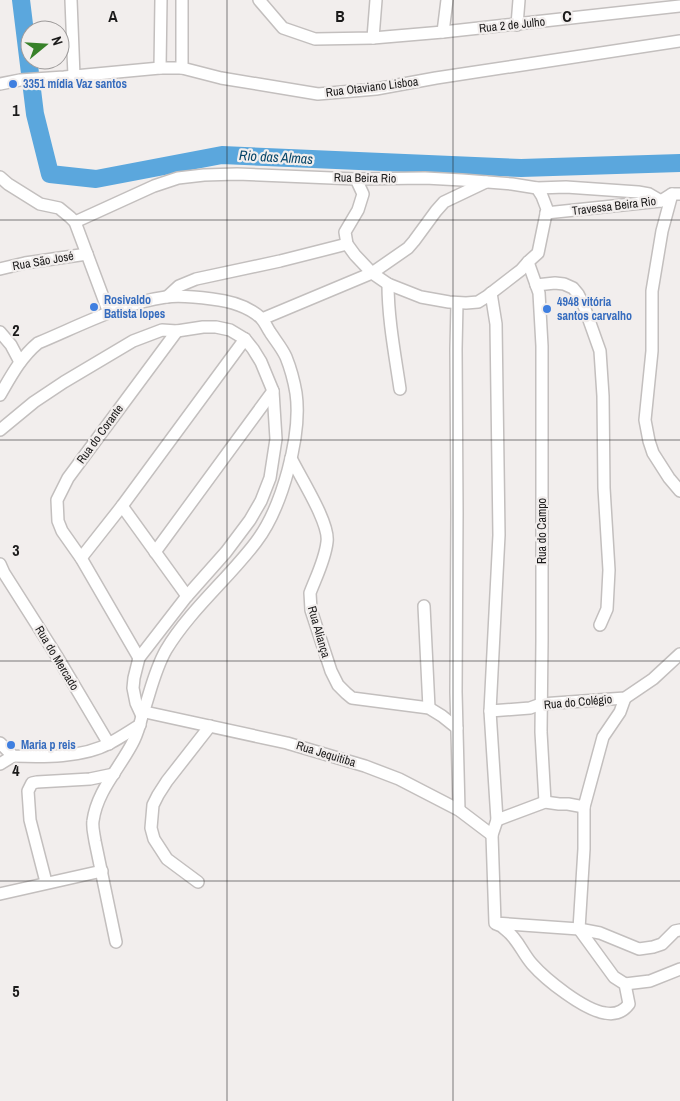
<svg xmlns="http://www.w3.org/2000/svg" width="680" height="1101" viewBox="0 0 680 1101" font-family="'Archivo Narrow',sans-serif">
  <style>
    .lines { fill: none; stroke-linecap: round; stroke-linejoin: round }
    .river { stroke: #5ba7dd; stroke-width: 18 }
    .minor-casing { stroke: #c3bfbe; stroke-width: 14 }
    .minor { stroke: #fff; stroke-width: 11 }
    .grid { fill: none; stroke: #1b1a1a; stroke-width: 1; stroke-opacity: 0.55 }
    .shop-dot { fill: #3f7fe0; stroke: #f2eeed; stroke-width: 2 }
    .labels { text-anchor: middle; stroke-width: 4.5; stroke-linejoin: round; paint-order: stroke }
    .street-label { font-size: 12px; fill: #1b1a1a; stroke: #f2eeed }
    .shop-label { font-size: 12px; font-weight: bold; fill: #366cbe; stroke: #f2eeed; text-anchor: start }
    .water-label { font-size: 14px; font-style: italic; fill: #064568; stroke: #f2eeed }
    .grid-label { font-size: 16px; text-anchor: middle; font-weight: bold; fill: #1b1a1a; stroke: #f2eeed; stroke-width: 4.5; stroke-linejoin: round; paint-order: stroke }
  </style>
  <rect width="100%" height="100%" fill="#f2eeed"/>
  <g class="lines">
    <path class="river" d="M21 0 35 114 50 174 96 179 222 155 521 168 680 163"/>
    <defs>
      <g id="minor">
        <path d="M71 0 74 76"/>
        <path d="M259 0 283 28 315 39 373 38 443 32 680 6"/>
        <path d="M517 25 519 0"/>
        <path d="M443 32 447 0"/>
        <path d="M373 38 376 0"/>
        <path d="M160 68 161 0"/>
        <path d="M182 68V0"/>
        <path d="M0 84 20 80 64 77 160 68H182L221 78 318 94 376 89 436 78 680 41"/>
        <path d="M0 177 8 184 40 204 59 208 70 217 75 222 109 313"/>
        <path d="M356 179 363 194 358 210 345 232 347 244 355 255 372 273 388 284 421 297 449 302 466 303 478 302 486 297 521 270 528 262 538 253 547 209 542 196 537 188"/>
        <path d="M672 194 662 231 652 291V351L645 420 649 441 653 453 669 478 680 491"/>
        <path d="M546 213 661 201 672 194H680"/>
        <path d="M75 222 154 186 178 178 204 175 237 174 356 179 425 178 462 180 512 184 537 188 566 187 638 192 649 194 661 201"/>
        <path d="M528 262 539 293 542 346V641L541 732 545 802"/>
        <path d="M0 269 25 263 87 254"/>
        <path d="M388 284C388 319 395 355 400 389"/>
        <path d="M536 285 555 283 564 284 573 288 578 294 584 306 600 351 603 396 604 488 609 570 607 609 600 625"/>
        <path d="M491 293 496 324 499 535 490 711 497 820 492 835 495 923 579 929 600 933 639 949 653 947 662 944 675 931 680 930"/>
        <path d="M167 297 179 286 196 279 280 261 347 244"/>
        <path d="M457 303 456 349 457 513 456 692 459 810"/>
        <path d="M262 319 372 273 408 248 414 241 436 211 444 202 486 182"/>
        <path d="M0 332 11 345 20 362"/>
        <path d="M0 395C11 376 21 357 38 343 79 326 122 303 166 297 181 295 197 297 212 299 230 301 248 306 261 318 265 322 267 328 270 332 275 340 282 348 286 357 290 367 294 381 296 393 302 435 282 508 256 542 228 579 190 610 166 650 154 671 150 694 142 716 140 724 138 732 134 740 121 767 97 790 93 821 92 827 94 834 95 841L116 942"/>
        <path d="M0 430 34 402 64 382 133 341 162 330 177 331 203 327H216L230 330 245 339 253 349 261 362 273 391 276 439 270 478 261 501 250 520 226 552 187 596 139 658 134 678 133 688 136 703 142 716"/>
        <path d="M291 458C300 477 330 523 327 542 325 560 316 577 310 593L311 610 331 671 338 685 346 693 352 698 429 708 442 716 457 728"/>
        <path d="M122 506 187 596"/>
        <path d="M155 552 273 391"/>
        <path d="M81 558 122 506 245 339"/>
        <path d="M0 564 4 573 58 658 109 744"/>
        <path d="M424 606 429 708"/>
        <path d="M139 658 81 558 62 531 58 521 57 500 68 478 177 331"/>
        <path d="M490 711 530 708 541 704 625 698 653 679 680 654"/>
        <path d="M145 712 287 743 365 766 399 779 459 810 492 835"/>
        <path d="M0 743 13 756C43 757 83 758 110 743 120 738 130 731 140 725"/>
        <path d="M0 764 13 756"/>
        <path d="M497 820 545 802 559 804H568L584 807 603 737 620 712 625 698"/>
        <path d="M46 882 30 820 28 791 32 783 37 782 90 779 114 774"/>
        <path d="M198 882 167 859 154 839 151 828 153 805 158 795 167 781 210 726"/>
        <path d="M0 894 102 871"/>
        <path d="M496 924C500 925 503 927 506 930 517 938 523 954 532 964 546 980 584 1010 605 1013 615 1015 623 1012 629 1004L625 984 614 977 579 929 584 849V807"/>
        <path d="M625 984 650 981 680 969"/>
      </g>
    </defs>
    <use href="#minor" class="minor-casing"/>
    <use href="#minor" class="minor"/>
  </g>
  <path class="grid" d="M227 0V1101M453 0V1101M0 220H680M0 440H680M0 661H680M0 881H680"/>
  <g class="shop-dot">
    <circle cx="13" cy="84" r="5"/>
    <circle cx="94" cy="307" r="5"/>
    <circle cx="547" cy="309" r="5"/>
    <circle cx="11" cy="745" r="5"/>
  </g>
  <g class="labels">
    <g class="street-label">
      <text transform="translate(512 25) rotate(-6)" y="4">Rua 2 de Julho</text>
      <text transform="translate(372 87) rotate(-7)" y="4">Rua Otaviano Lisboa</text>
      <text transform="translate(365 178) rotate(1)" y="4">Rua Beira Rio</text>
      <text transform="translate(614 206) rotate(-7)" y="4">Travessa Beira Rio</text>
      <text transform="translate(43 261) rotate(-10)" y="4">Rua São José</text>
      <text transform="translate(100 434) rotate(-54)" y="4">Rua do Corante</text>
      <text transform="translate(542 531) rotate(-90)" y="4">Rua do Campo</text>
      <text transform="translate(319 632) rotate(74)" y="4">Rua Aliança</text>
      <text transform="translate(57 658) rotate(59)" y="4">Rua do Mercado</text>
      <text transform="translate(578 702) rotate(-5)" y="4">Rua do Colégio</text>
      <text transform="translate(326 754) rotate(17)" y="4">Rua Jequitiba</text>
    </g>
    <g class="shop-label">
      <text x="23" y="88">3351 mídia Vaz santos</text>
      <text x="104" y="304">Rosivaldo<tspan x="104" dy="14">Batista lopes</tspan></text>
      <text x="557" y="306">4948 vitória<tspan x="557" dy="14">santos carvalho</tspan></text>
      <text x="21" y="749">Maria p reis</text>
    </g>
    <g class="water-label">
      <text transform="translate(276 157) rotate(3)" y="5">Rio das Almas</text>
    </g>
  </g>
  <g class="grid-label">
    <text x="113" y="22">A</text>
    <text x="340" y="22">B</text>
    <text x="567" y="22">C</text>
    <text x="16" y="116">1</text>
    <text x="16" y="336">2</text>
    <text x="16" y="556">3</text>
    <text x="16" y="776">4</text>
    <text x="16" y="997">5</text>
  </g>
  <g transform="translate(45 45) rotate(72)"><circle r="24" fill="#f2eeed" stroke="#9c9999"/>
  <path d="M0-4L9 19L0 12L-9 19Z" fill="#378129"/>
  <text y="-8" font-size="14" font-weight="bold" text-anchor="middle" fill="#1b1a1a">N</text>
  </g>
</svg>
